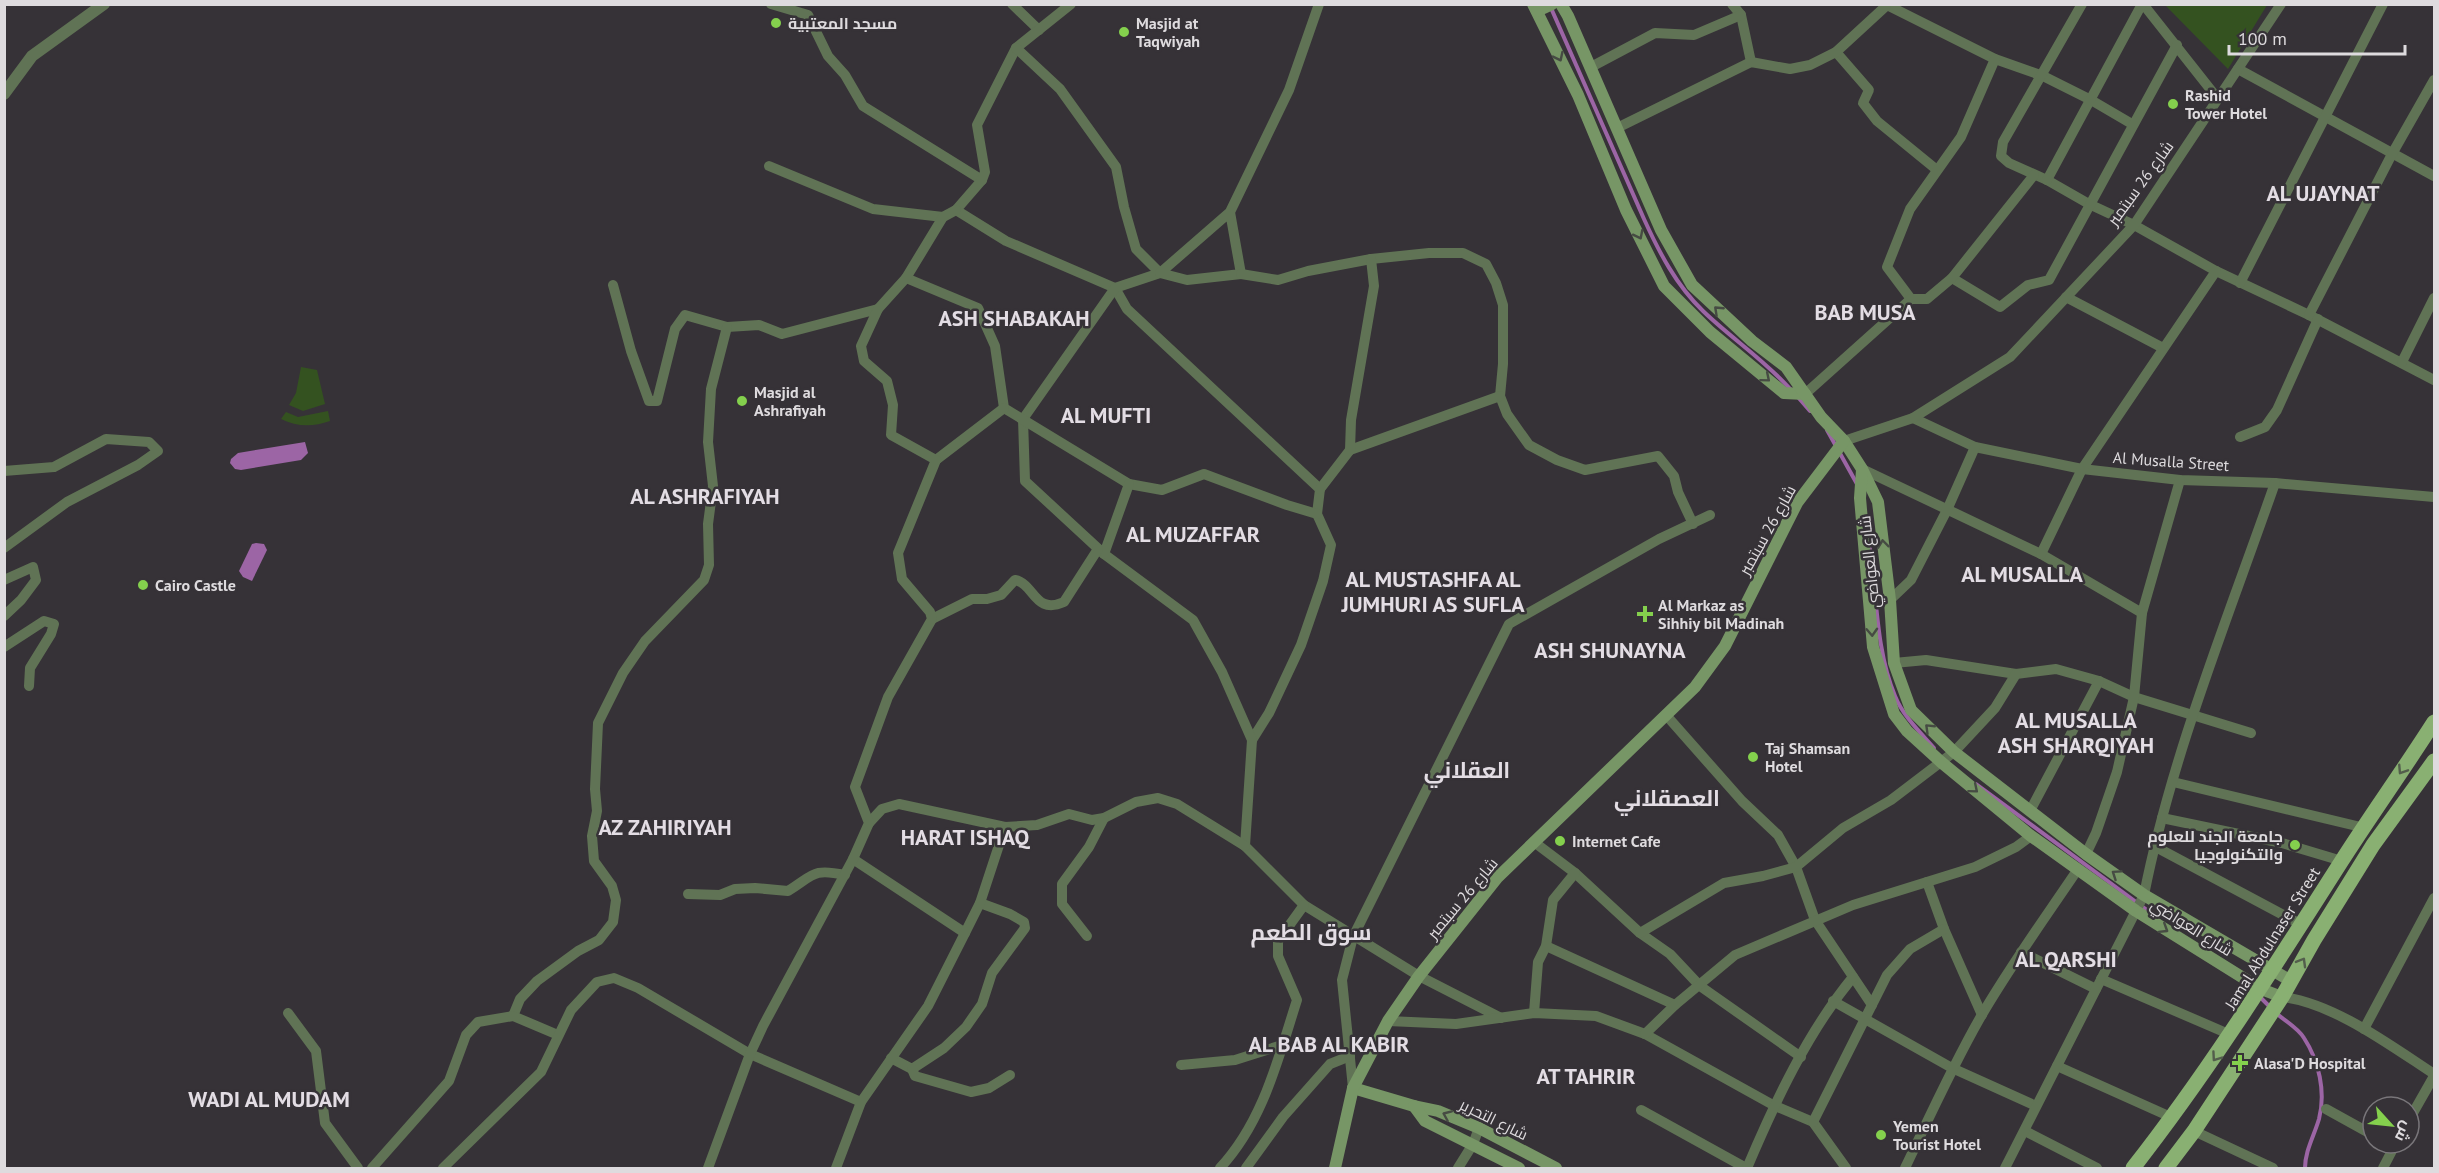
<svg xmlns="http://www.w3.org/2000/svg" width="2439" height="1173" viewBox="0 0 2439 1173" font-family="'PT Sans',Cairo,sans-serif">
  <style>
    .green { fill: #345220 }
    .water { fill: #9c65a5 }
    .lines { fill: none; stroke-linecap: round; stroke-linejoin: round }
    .stream { stroke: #9c65a5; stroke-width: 4 }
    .minor { stroke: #607355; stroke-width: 10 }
    .tertiary { stroke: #607355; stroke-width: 12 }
    .secondary { stroke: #779666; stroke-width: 12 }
    .primary { stroke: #89b072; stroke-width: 15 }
    .oneway { stroke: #464b43 }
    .oneway2 { stroke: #535e4c }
    .poi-dot { fill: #84d04d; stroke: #363237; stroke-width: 2 }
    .labels { text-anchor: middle; stroke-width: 5; stroke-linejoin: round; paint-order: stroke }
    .poi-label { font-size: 16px; font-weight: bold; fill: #dedbde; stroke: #363237; text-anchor: start }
    .street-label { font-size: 16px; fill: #dedbde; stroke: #363237 }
    .district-label { font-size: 22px; font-weight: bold; fill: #e3dde4; stroke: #363237 }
  </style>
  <rect width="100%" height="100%" fill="#363237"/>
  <g class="green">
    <path d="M2165 5H2267L2228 69Z"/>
    <path d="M301 367 317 370 325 404 303 411 289 405 296 393Z"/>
    <path d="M328 411 330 421C313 427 297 427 281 419L286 412 298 417Z"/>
  </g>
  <g class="water">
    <path d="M305 442 308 453 301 460 241 470 235 469 230 463 231 459 238 453Z"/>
    <path d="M256 543 264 544 267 550 252 581 243 577 239 571 252 544Z"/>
  </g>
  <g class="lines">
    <g class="stream">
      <path d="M1551 8 1644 219C1659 252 1676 285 1703 311 1732 339 1765 360 1792 391"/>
      <path d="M1797 396 1810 411"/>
      <path d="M1827 430 1857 484"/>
      <path d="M1870 549C1877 597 1876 651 1895 696 1903 716 1920 732 1934 748"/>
      <path d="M1976 784 2151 913"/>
      <path d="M2259 996 2271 1008"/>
      <path d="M2276 1013C2285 1021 2298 1028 2304 1038 2319 1061 2326 1092 2319 1119 2314 1136 2305 1151 2305 1168"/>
    </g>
    <g class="minor">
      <path d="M771 4 808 15 828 56 845 75 863 106 982 180"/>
      <path d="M1012 4 1039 30"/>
      <path d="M1071 4 1016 48 977 125 985 172 982 180 956 210 1006 241 1115 288 1127 309 1320 489 1317 514 1331 545 1323 581 1301 645 1269 713 1252 740"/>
      <path d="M1732 4 1741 15 1751 62"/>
      <path d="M1885 4 1995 59 2043 76 2091 100 2132 124"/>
      <path d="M2082 4 2003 142 2001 156 2009 163 2047 180 2089 204 2134 225 2216 271 2309 315 2434 380"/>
      <path d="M2143 4 2218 99"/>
      <path d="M1016 48 1060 89 1116 167 1124 207 1136 249 1160 273 1115 288 1023 419 1025 481 1104 554 1193 620 1222 672 1252 740 1245 846 1304 905 1419 976 1501 1018"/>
      <path d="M1836 52 1869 90 1863 103 1877 121 1937 170"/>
      <path d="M1591 67 1655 33 1694 35 1741 15"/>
      <path d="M2238 69 2434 176"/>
      <path d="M1617 128 1751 62 1790 69 1810 65 1836 52 1886 6"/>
      <path d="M769 166 873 209 943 217"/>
      <path d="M2047 180 2142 4"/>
      <path d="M1230 212 1241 274 1187 280 1160 273 1230 212 1289 90 1319 4"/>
      <path d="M1241 274 1278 280 1308 271 1371 259 1429 253H1463L1486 264 1496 283 1503 305V364L1500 396 1507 414 1529 445 1557 460 1585 470 1658 456 1674 476 1678 492 1693 524"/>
      <path d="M906 278 978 308 995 346 1004 408 1129 484 1162 490 1204 474 1287 505 1317 514"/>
      <path d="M1952 278 2000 307 2028 285 2049 280 2177 45"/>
      <path d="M2240 283 2383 4"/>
      <path d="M613 285 631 351 649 401H657L675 329 685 315 727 327 759 325 782 334 878 309"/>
      <path d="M2066 297 2163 348"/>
      <path d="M1911 299 1887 267 1910 209 1961 137 1995 59"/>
      <path d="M2309 315 2392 154 2434 80"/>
      <path d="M2402 362 2434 298"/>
      <path d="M1805 394 1911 299H1927L1952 278 2034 175"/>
      <path d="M1913 418 1975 447 2082 469 2180 480 2275 483 2434 497"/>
      <path d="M2240 437 2265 427 2277 410 2318 319"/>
      <path d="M1844 441 1913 418 2010 357 2134 225 2281 4"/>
      <path d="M1350 450 1500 396"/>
      <path d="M936 460 1004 408"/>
      <path d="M1862 469 2041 554 2142 613"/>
      <path d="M4 471 54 467 106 439 149 442 158 451 138 465 67 502 4 548"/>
      <path d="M1320 489 1350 450 1351 420 1374 286 1371 259"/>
      <path d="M1104 554 1129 484"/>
      <path d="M2041 554 2082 469 2216 271"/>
      <path d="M4 580 33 567 36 580 21 600 4 616"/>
      <path d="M1890 600 1911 580 1947 510 1975 447"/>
      <path d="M932 619 972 599H987L1001 595 1015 580C1035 584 1034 615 1064 602L1098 549"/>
      <path d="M4 647 44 621 54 624 51 634 30 668 29 686"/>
      <path d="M1894 663 1926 660 2016 674 2056 669 2099 681 2134 697 2251 733"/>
      <path d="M1666 715 1742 801 1778 835 1796 867 1815 920 1872 1005"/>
      <path d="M2173 782 2365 828"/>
      <path d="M2030 811 2099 681"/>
      <path d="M2162 818 2282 843 2342 861"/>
      <path d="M869 823 882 809 899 804 1005 827 1037 825 1069 814 1092 820 1104 818 1136 802 1158 798 1177 804 1245 846"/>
      <path d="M1534 842 1575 873 1640 933 1670 954 1700 986 1801 1057"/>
      <path d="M2154 846 2302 925"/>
      <path d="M2086 854 2096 833 2117 772 2134 697 2142 613 2180 480"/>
      <path d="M853 859 965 933"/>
      <path d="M1927 882 1944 929 1982 1015"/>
      <path d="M688 894 720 895 735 889 755 888 788 891C814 875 812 868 845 875"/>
      <path d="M1640 933 1724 883 1763 876 1796 867 1843 828 1891 800 1954 752 1995 708 2016 674"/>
      <path d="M1087 936 1062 904V884L1089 847 1104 818"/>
      <path d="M1546 946 1675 1005"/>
      <path d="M2021 952 2096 989"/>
      <path d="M2101 979 2231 1035"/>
      <path d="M2282 997C2334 1003 2391 1046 2434 1074"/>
      <path d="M1833 1001 1952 1068 2036 1106"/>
      <path d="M288 1013 316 1051 325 1123 358 1168"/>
      <path d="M1534 1013 1538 962 1546 946 1553 900 1575 873"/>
      <path d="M513 1016 520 999 537 981 578 951 599 940 613 922 616 900 612 886 594 861 592 836 597 811 595 789 598 723 623 673 645 641 704 580 709 565 708 524 713 486 708 442 711 389 727 327"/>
      <path d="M1388 1021 1456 1024 1534 1013 1596 1016 1645 1034 1773 1105 1813 1122 1846 1168"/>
      <path d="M2364 1029 2434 898"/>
      <path d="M1645 1034 1675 1005 1735 955 1853 905 1975 867 2016 847 2031 836"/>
      <path d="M891 1058 912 1069 944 1048 966 1027 982 1004 992 973 1025 928 1024 922 1010 914 980 903"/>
      <path d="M1181 1065 1235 1060 1282 1045"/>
      <path d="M2057 1066 2173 1118"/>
      <path d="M912 1069 915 1076 971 1092 989 1088 1010 1075"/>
      <path d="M1353 1088 1342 980 1353 937 1509 624 1659 539 1710 515"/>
      <path d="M2326 1109 2373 1135"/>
      <path d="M1641 1110 1746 1168"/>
      <path d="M2409 1120 2434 1076"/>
      <path d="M1813 1122 1887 975 1910 949 1944 929"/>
      <path d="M2025 1131 2097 1168"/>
      <path d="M2194 1131 2273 1168"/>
      <path d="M372 1168 449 1081 466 1035 478 1022 513 1016 558 1035"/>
      <path d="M443 1168 541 1072 571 1010 597 982 614 978 638 988 750 1054 861 1102"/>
      <path d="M708 1168 750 1054 763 1026 853 859 869 823 855 787 888 697 932 619 930 612 902 579 898 553 936 460 891 435 893 405 887 381 864 361 861 346 878 309 906 278 943 217 956 210"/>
      <path d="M836 1168 861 1102 928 1006 965 933 980 903 1005 827"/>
      <path d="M1220 1168C1263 1122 1278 1059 1297 1000L1278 956V941L1304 905"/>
      <path d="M1246 1168 1283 1117 1330 1064 1350 1056"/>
      <path d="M1458 1168 1473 1144 1479 1128"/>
      <path d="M1747 1168C1775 1102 1807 1033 1853 977"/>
      <path d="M1905 1168C1929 1118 1952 1067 1980 1018 2010 966 2045 918 2078 869"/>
      <path d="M2005 1168 2144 895C2172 754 2228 618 2275 483"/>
      <path d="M2383 1168 2396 1143"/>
    </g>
    <path class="tertiary" d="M4 94 32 56 104 4"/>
    <g class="secondary">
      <path d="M1533 4 1578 95 1626 210 1664 286 1710 332 1784 393 1805 394"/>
      <path d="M1561 4 1568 16 1661 230 1692 285 1752 341 1786 367 1821 417 1844 441 1862 469 1878 502 1890 600 1894 663 1911 710 1954 752 2086 854 2144 895 2291 981"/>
      <path d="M1537 11 1552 4"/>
      <path d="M1862 470 1860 498 1873 647 1894 714 1907 731 1941 762 2031 836 2136 911 2261 989 2282 997"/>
      <path d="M1353 1088 1414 1106 1438 1111 1479 1128 1556 1168"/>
      <path d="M1414 1106 1425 1121 1519 1168"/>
      <path d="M1335 1168 1353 1088 1388 1021 1419 976 1497 878 1695 687 1725 646 1797 503 1844 441"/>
    </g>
    <g class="primary">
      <path d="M2133 1168C2209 1071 2274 967 2341 862 2371 815 2404 769 2434 722"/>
      <path d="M2166 1168 2194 1131 2282 997 2314 940 2373 845 2434 761"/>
    </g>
  </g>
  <defs><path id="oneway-chevron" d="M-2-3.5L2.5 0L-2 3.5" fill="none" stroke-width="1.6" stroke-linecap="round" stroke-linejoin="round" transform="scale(1.5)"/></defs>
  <g class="oneway">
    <use href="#oneway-chevron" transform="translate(1559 57) rotate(64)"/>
    <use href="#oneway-chevron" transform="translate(1639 235) rotate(63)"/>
    <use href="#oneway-chevron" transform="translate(1718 310) rotate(-137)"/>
    <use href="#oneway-chevron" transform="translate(1766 378) rotate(40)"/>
    <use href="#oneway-chevron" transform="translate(1883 544) rotate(-97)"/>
    <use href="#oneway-chevron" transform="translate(1872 632) rotate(87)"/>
    <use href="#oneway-chevron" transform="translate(1929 728) rotate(-136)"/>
    <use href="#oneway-chevron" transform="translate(1974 789) rotate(40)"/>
    <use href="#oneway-chevron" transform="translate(2116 874) rotate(-146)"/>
    <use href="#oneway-chevron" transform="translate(2164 929) rotate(32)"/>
    <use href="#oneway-chevron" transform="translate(1447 1115) rotate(-157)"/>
  </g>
  <g class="oneway2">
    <use href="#oneway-chevron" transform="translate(2402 770) rotate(123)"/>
    <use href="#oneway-chevron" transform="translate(2302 962) rotate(-60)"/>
    <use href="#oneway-chevron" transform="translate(2216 1057) rotate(125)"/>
  </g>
  <g class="poi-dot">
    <circle cx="776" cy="23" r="6"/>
    <circle cx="1124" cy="32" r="6"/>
    <circle cx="2173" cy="104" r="6"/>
    <circle cx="742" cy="401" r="6"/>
    <circle cx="143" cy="585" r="6"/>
    <path d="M1642 605h6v6h6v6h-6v6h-6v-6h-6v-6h6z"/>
    <circle cx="1753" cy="757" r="6"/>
    <circle cx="1560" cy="841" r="6"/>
    <circle cx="2295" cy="845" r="6"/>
    <path d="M2237 1054h6v6h6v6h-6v6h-6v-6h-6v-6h6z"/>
    <circle cx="1881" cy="1135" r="6"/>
  </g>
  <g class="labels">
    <g class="poi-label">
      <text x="788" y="29">مسجد المعتبية</text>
      <text x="1136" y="29">Masjid at<tspan x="1136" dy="18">Taqwiyah</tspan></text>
      <text x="2185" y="101">Rashid<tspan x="2185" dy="18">Tower Hotel</tspan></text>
      <text x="754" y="398">Masjid al<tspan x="754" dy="18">Ashrafiyah</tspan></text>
      <text x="155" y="591">Cairo Castle</text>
      <text x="1658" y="611">Al Markaz as<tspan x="1658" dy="18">Sihhiy bil Madinah</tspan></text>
      <text x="1765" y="754">Taj Shamsan<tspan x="1765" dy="18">Hotel</tspan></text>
      <text x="2283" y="842" text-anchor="end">جامعة الجند للعلوم<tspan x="2283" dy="18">والتكنولوجيا</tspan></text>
      <text x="1572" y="847">Internet Cafe</text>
      <text x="2254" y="1069">Alasa'D Hospital</text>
      <text x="1893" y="1132">Yemen<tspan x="1893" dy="18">Tourist Hotel</tspan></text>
    </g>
    <g class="street-label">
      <text transform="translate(2140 183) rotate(-54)" y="6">شارع 26 سبتمبر</text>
      <text transform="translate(2171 461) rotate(4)" y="6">Al Musalla Street</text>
      <text transform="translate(1767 530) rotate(-61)" y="6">شارع 26 سبتمبر</text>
      <text transform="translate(1869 562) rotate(-96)" y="6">شارع العواضي</text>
      <text transform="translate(1462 898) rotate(-50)" y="6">شارع 26 سبتمبر</text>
      <text transform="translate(2192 927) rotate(32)" y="6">شارع العواضي</text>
      <text transform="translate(2272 938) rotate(-58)" y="6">Jamal Abdulnaser Street</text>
      <text transform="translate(1494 1119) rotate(26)" y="6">شارع التحرير</text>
    </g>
    <g class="district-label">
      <text x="2323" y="201">AL UJAYNAT</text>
      <text x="1865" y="320">BAB MUSA</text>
      <text x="1014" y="326">ASH SHABAKAH</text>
      <text x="1106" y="423">AL MUFTI</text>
      <text x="705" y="504">AL ASHRAFIYAH</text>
      <text x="1193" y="542">AL MUZAFFAR</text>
      <text x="2022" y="582">AL MUSALLA</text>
      <text x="1433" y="587">AL MUSTASHFA AL<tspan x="1433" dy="25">JUMHURI AS SUFLA</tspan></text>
      <text x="1610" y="658">ASH SHUNAYNA</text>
      <text x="2076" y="728">AL MUSALLA<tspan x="2076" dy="25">ASH SHARQIYAH</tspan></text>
      <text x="1467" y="778">العقلاني</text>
      <text x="1667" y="806">العصقلاني</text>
      <text x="665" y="835">AZ ZAHIRIYAH</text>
      <text x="965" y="845">HARAT ISHAQ</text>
      <text x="1311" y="940">سوق الطعم</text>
      <text x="2066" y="967">AL QARSHI</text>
      <text x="1329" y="1052">AL BAB AL KABIR</text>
      <text x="1586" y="1084">AT TAHRIR</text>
      <text x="269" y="1107">WADI AL MUDAM</text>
    </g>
  </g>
  <rect width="2439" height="1173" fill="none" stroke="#dedbde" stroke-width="12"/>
  <g transform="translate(2391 1125) rotate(117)"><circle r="28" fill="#363237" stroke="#79767a" stroke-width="1.5"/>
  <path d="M0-4.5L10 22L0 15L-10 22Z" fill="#84d04d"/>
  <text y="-9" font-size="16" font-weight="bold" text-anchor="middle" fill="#dedbde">ش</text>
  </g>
  <path d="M2229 45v9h176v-9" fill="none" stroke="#dedbde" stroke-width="3"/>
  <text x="2238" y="45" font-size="18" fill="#dedbde" stroke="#363237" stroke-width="4.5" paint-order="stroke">100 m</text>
</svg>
